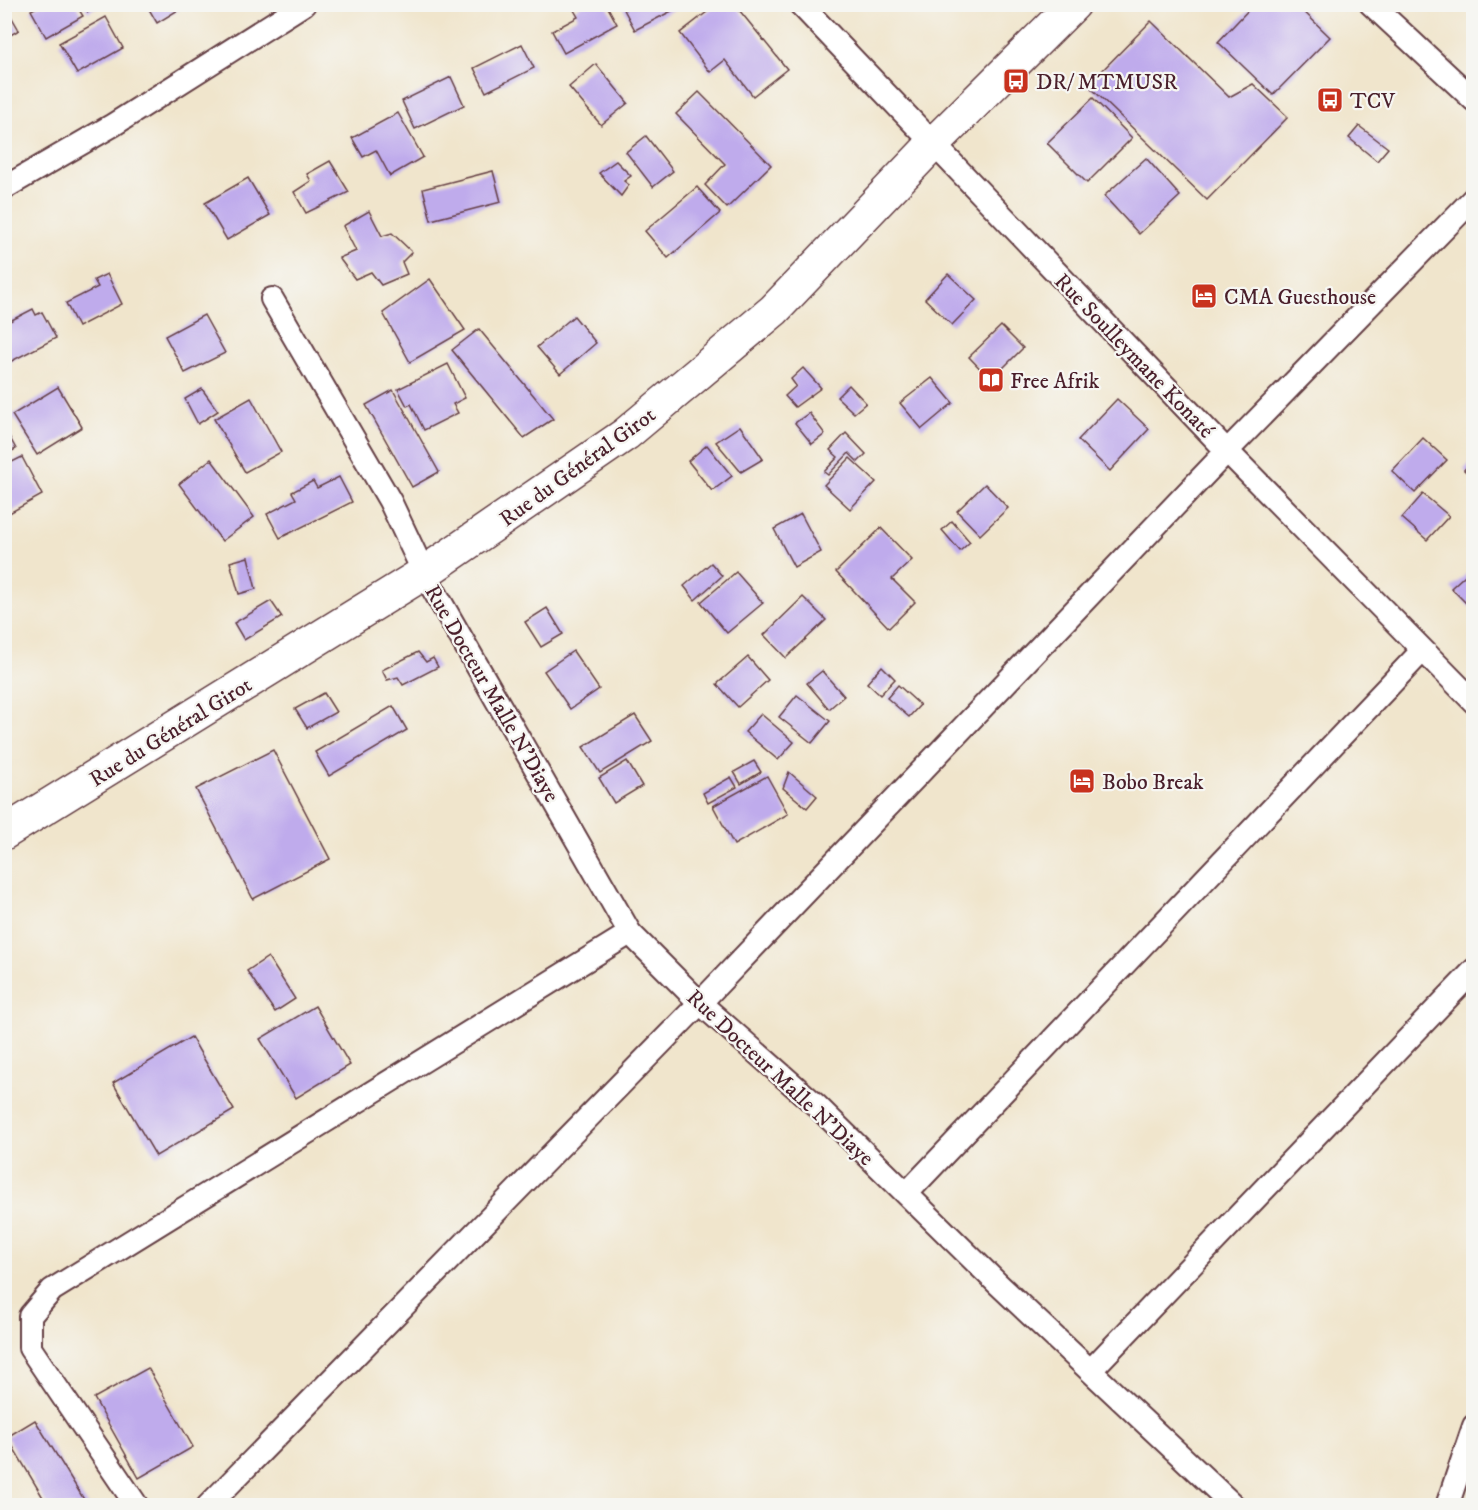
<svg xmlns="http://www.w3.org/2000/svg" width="1478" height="1510" viewBox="0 0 1478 1510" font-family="'IM FELL DW Pica',serif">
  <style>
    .building { fill: #bfabec }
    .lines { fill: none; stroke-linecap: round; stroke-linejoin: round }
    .street-casing { stroke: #633d43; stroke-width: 26 }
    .highway-casing { stroke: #633d43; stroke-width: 36 }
    .street { stroke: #fff; stroke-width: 22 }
    .highway { stroke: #fff; stroke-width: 33 }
    .labels { text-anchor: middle; stroke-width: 4.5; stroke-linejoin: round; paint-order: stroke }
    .poi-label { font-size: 22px; fill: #4a1f2b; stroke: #f6f6f2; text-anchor: start }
    .street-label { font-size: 22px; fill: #4a1f2b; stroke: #f6f6f2 }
  </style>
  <rect width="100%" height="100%" fill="#f6f6f2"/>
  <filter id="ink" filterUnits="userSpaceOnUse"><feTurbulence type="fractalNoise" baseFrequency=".0167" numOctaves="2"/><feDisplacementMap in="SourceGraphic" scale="12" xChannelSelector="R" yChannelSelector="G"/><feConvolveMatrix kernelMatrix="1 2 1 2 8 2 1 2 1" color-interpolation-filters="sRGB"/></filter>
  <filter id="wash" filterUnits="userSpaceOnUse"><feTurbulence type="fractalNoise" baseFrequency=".008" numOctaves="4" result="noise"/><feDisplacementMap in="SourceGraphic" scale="24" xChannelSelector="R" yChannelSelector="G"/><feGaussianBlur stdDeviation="1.35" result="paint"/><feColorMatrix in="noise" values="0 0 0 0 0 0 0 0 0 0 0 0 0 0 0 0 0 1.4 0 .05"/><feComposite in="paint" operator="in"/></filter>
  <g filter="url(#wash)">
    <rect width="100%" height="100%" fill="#f0e5cc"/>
    <g id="blocks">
      <g class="building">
        <path d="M4 4 19 30 4 39Z"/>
        <path d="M83 4H101L88 12Z"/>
        <path d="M146 4H188L157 23Z"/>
        <path d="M583 4H606L617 24 564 53 552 31 578 17 574 10Z"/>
        <path d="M621 4H685L635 30Z"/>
        <path d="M1254 4H1296L1330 37 1273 95 1218 42Z"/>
        <path d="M41 5H76L83 16 46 37 31 10Z"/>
        <path d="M716 5H735L787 69 753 96 725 60 710 72 680 33Z"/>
        <path d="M106 17 123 48 77 74 59 43Z"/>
        <path d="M1151 21 1229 97 1253 84 1288 117 1207 200 1088 85Z"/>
        <path d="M522 44 534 68 486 92 474 68Z"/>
        <path d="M596 64 628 103 601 125 569 87Z"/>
        <path d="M451 77 464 105 415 129 402 101Z"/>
        <path d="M699 92 771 165 727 208 705 185 725 164 676 114Z"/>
        <path d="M1093 98 1132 138 1087 183 1047 143Z"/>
        <path d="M398 113 423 157 390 176 376 150 363 157 352 138Z"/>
        <path d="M1359 126 1388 148 1377 161 1349 138Z"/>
        <path d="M646 136 673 171 653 187 626 152Z"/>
        <path d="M1146 158 1180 196 1139 234 1104 196Z"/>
        <path d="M330 161 349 192 306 213 294 192 311 181 307 174Z"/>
        <path d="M616 161 631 176 624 181 629 185 621 196 599 173Z"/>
        <path d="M493 171 501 202 431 220 423 189Z"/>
        <path d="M248 178 270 215 227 240 205 203Z"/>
        <path d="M697 187 720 213 668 258 645 231Z"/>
        <path d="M369 211 382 236 392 233 412 252 402 262 407 274 381 285 371 272 355 279 339 258 356 251 343 226Z"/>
        <path d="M107 274 122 304 78 327 66 303 98 287 94 280Z"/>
        <path d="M948 274 976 300 952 325 925 299Z"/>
        <path d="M430 279 465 330 410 362 383 313Z"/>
        <path d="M33 309 36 315 42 312 56 338 4 365V324Z"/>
        <path d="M204 315 225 353 185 373 165 336Z"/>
        <path d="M574 316 596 343 560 374 537 347Z"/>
        <path d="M1001 326 1023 348 991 380 969 357Z"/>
        <path d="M479 329 553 419 524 438 452 350Z"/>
        <path d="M448 364 465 398 453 404 458 413 424 430 411 404 407 406 398 389Z"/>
        <path d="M803 368 821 388 795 407 785 396 796 386 791 379Z"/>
        <path d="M932 378 953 403 922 429 900 403Z"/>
        <path d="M849 385 866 403 854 413 837 397Z"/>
        <path d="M58 387 82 427 37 455 12 415Z"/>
        <path d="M202 389 218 411 198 424 185 399Z"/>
        <path d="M393 390 439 472 412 487 366 405Z"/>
        <path d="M251 398 281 452 245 472 214 419Z"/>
        <path d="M1117 399 1149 429 1110 471 1078 440Z"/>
        <path d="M809 413 825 434 812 444 795 423Z"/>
        <path d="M740 426 763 459 741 472 716 442Z"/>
        <path d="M4 427 16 449 4 455Z"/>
        <path d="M846 433 866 454 858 462 849 453 828 475 824 472 838 457 830 450Z"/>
        <path d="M1423 438 1447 460 1415 493 1392 471Z"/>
        <path d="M707 445 732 476 712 491 688 461Z"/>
        <path d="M22 457 42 495 4 516V466Z"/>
        <path d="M850 458 876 482 850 509 824 485Z"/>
        <path d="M211 459 254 517 222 541 179 484Z"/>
        <path d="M1474 459V479L1464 470Z"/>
        <path d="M339 477 352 502 280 538 267 514 296 499 292 492 313 481 317 488Z"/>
        <path d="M985 484 1008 508 980 535 957 511Z"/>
        <path d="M1423 494 1449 516 1427 540 1402 518Z"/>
        <path d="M801 514 821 552 794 567 774 529Z"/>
        <path d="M952 521 970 542 960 551 942 530Z"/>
        <path d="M881 528 912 560 892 579 915 602 889 628 836 572Z"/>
        <path d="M248 557 256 589 239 594 230 562Z"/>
        <path d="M711 563 722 576 695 600 684 586Z"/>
        <path d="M1474 567V606L1471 608 1451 588Z"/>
        <path d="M736 572 763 603 727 633 701 602Z"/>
        <path d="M803 597 826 620 786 658 764 635Z"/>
        <path d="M271 601 282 617 244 640 234 623Z"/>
        <path d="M547 608 563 634 541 647 525 622Z"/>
        <path d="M573 651 599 689 570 709 544 671Z"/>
        <path d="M418 652 426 662 433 658 438 667 403 685 398 677 387 680 382 670Z"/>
        <path d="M748 657 768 680 738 707 717 684Z"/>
        <path d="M882 666 895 679 880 695 867 683Z"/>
        <path d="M822 671 844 696 829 709 807 683Z"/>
        <path d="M898 685 920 705 909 717 887 698Z"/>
        <path d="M324 693 336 712 307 728 295 709Z"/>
        <path d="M797 695 830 721 812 743 779 717Z"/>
        <path d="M393 706 407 730 329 776 315 752Z"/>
        <path d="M761 714 794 742 778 760 745 732Z"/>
        <path d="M635 715 652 741 600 773 583 747Z"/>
        <path d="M273 750 330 859 253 899 196 789Z"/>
        <path d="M627 761 642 786 614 803 599 778Z"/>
        <path d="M754 761 761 772 741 784 734 772Z"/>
        <path d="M789 772 817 796 807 808 783 788Z"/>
        <path d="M767 776 788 814 734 845 713 806Z"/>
        <path d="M731 777 737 787 708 803 703 793Z"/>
        <path d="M268 957 295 999 275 1012 247 971Z"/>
        <path d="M315 1006 350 1065 296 1098 260 1039Z"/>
        <path d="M191 1037 234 1110 156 1156 113 1083Z"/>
        <path d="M148 1368 193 1447 139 1478 94 1398Z"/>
        <path d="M35 1420 88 1506H48L7 1437Z"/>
      </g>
    </g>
  </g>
  <g filter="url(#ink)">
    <use href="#blocks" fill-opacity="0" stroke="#633d43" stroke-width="1.5"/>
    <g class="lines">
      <defs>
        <g id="street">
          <path d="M800 4 1227 451 1474 702"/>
          <path d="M1371 4 1474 100"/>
          <path d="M4 188 113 125 304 4"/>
          <path d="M272 299 390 501 424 573 630 933 700 1003 817 1106 997 1283 1234 1506"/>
          <path d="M907 1193 1421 652"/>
          <path d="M1091 1370 1474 970"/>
          <path d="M137 1506 30 1348V1316L52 1290 630 933"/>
          <path d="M208 1506 700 1003 1227 451 1474 198"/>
          <path d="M1447 1506 1474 1426"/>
        </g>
        <path id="highway" d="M4 833 424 573 626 434 774 310 932 145 1074 4"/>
      </defs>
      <use href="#street" class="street-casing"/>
      <use href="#highway" class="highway-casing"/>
      <use href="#street" class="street"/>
      <use href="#highway" class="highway"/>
    </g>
  </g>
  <defs>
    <symbol id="bus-square" viewBox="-11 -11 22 22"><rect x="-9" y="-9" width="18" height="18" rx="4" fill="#c8321e" stroke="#f6f6f2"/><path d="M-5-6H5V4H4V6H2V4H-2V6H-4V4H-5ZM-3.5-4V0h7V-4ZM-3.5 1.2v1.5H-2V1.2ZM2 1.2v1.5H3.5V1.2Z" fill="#fff"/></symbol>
    <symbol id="hotel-square" viewBox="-11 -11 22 22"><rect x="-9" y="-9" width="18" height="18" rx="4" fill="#c8321e" stroke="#f6f6f2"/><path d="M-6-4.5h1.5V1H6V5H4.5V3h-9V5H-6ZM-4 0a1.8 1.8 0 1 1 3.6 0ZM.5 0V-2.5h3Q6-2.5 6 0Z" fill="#fff"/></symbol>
    <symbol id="library-square" viewBox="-11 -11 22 22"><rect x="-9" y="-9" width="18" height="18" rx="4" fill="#c8321e" stroke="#f6f6f2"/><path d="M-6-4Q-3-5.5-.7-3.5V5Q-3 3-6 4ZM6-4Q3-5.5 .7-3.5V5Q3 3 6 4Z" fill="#fff"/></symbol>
  </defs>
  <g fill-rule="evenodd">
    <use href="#bus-square" x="1001" y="66" width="30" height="30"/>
    <use href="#bus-square" x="1315" y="85" width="30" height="30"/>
    <use href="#hotel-square" x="1189" y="281" width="30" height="30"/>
    <use href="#library-square" x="976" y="365" width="30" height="30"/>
    <use href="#hotel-square" x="1067" y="766" width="30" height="30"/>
  </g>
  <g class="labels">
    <g class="poi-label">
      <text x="1036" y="89">DR/ MTMUSR</text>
      <text x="1350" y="108">TCV</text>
      <text x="1224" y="304">CMA Guesthouse</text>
      <text x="1010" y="388">Free Afrik</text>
      <text x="1102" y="789">Bobo Break</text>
    </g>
    <g class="street-label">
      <text transform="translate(1135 355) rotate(46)" y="8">Rue Soulleymane Konaté</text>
      <text transform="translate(577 466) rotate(-36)" y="8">Rue du Général Girot</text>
      <text transform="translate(493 693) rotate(60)" y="8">Rue Docteur Malle N'Diaye</text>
      <text transform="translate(170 731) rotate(-32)" y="8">Rue du Général Girot</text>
      <text transform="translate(781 1077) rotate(43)" y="8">Rue Docteur Malle N'Diaye</text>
    </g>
  </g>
  <rect width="1478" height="1510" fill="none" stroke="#f6f6f2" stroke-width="24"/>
</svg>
